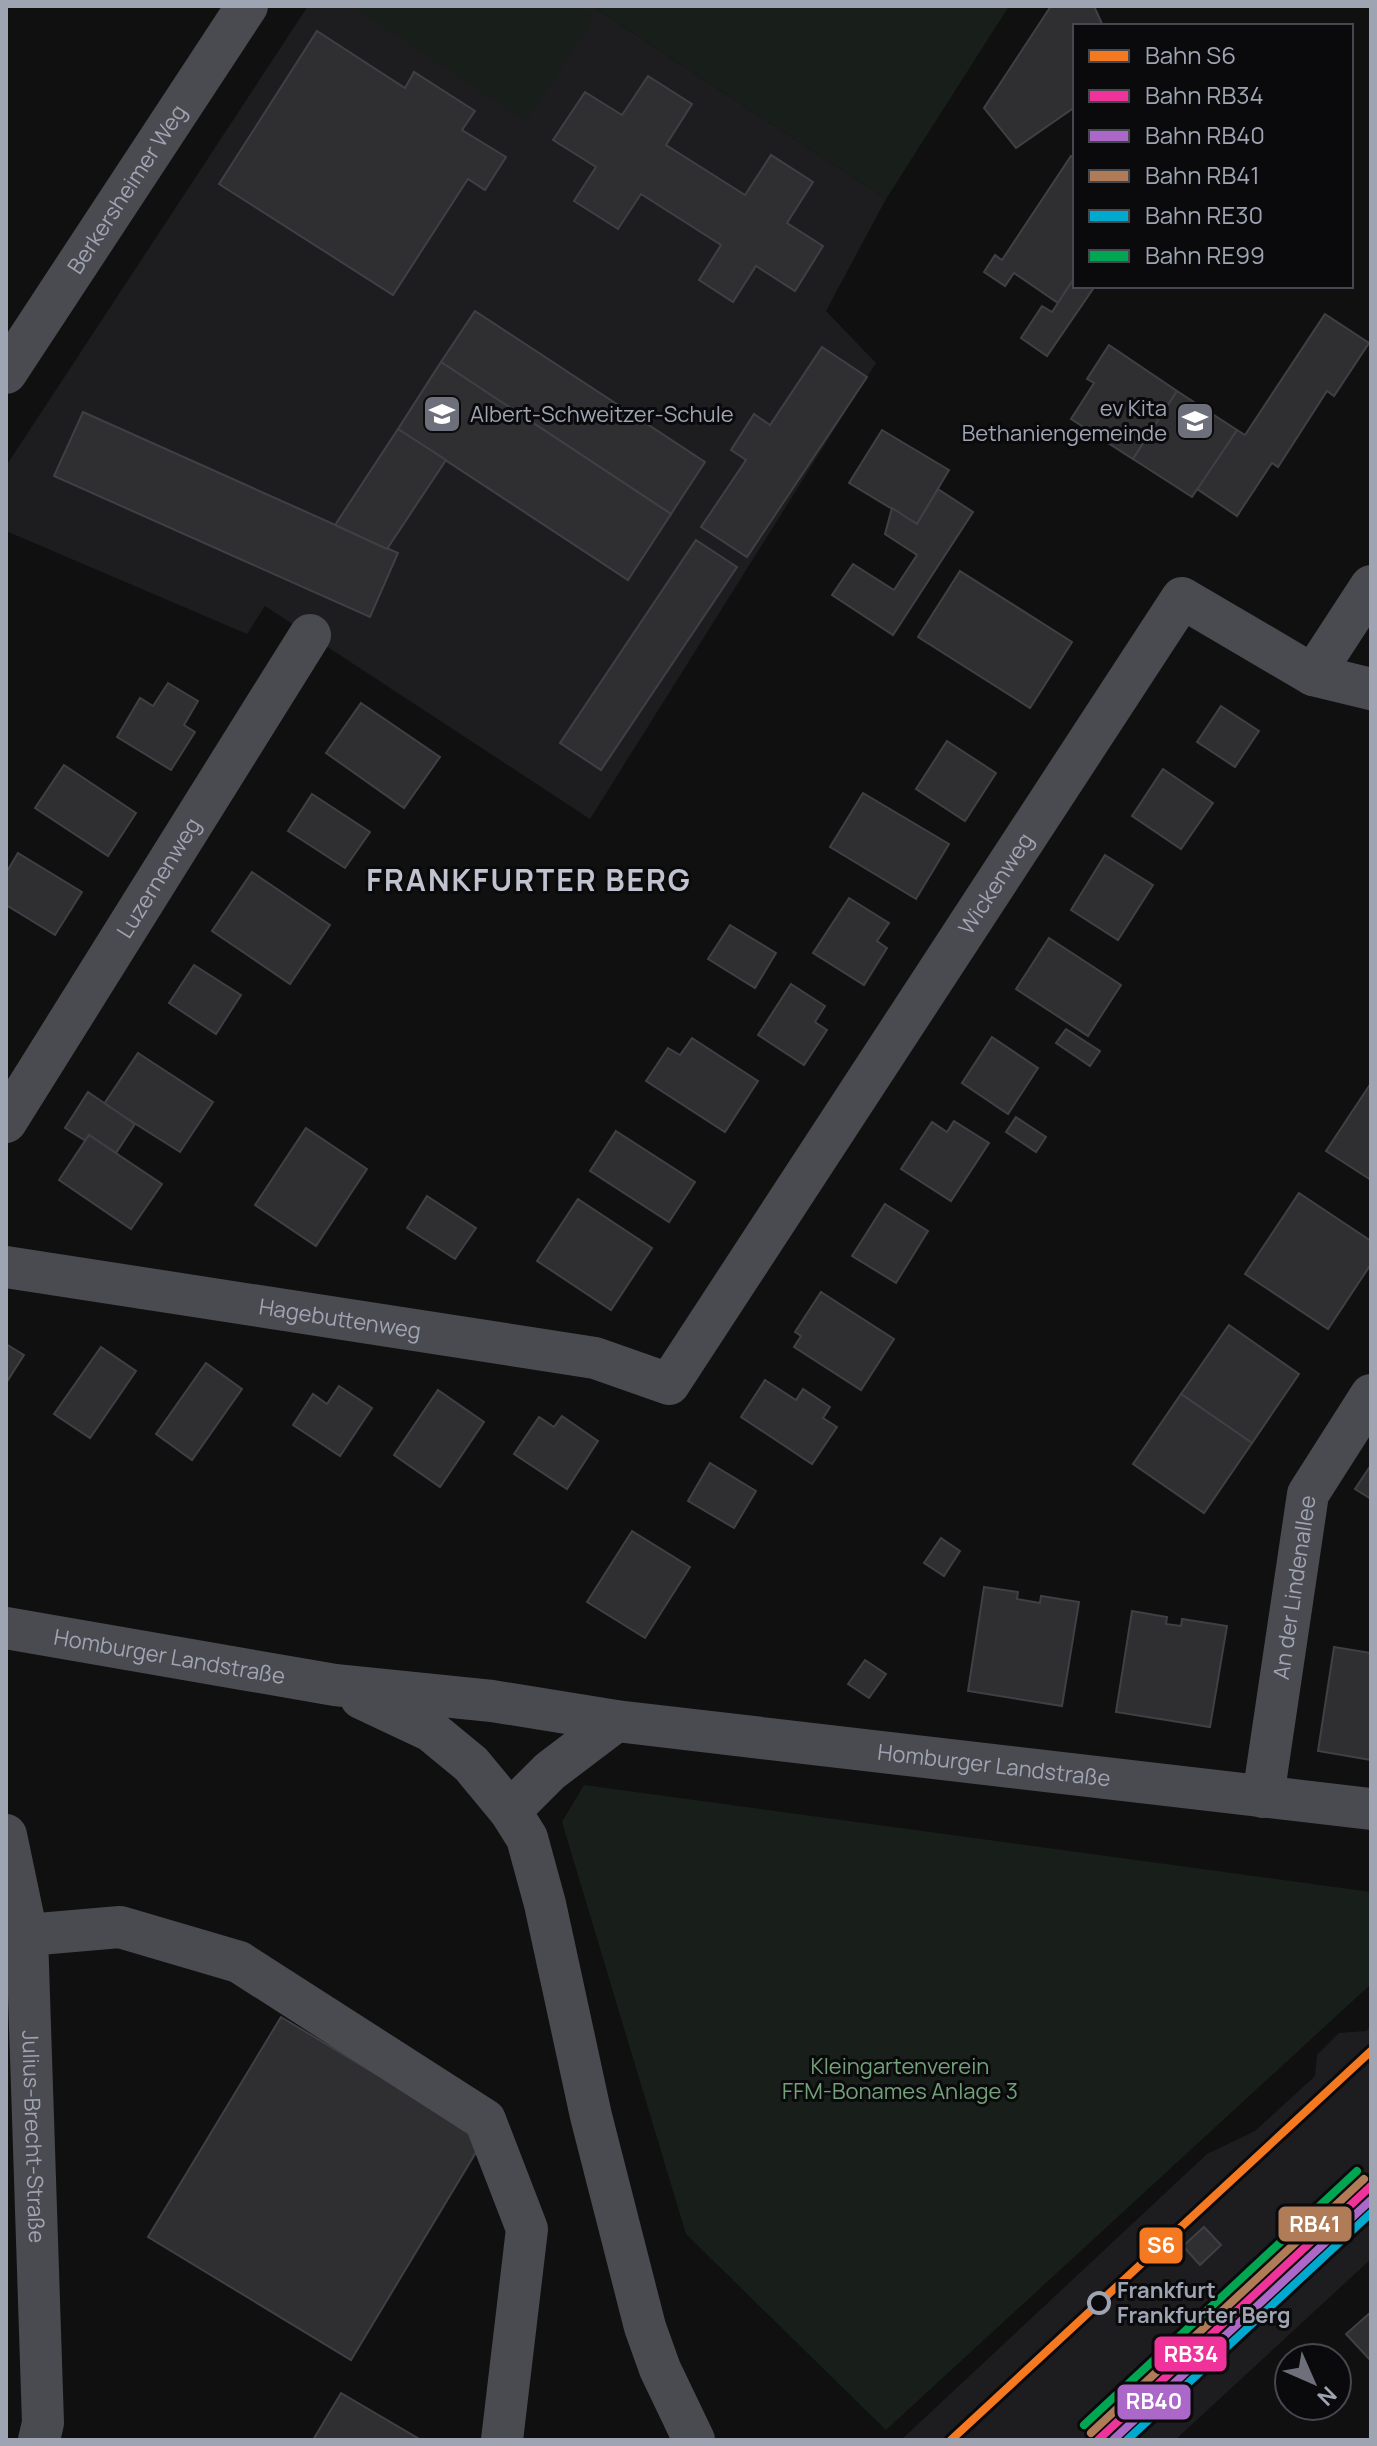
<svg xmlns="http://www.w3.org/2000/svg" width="1377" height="2446" viewBox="0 0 1377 2446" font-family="Manrope,sans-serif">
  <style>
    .built { fill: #1d1d1f }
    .green { fill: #181f1a }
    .building { fill: #2f2f31; stroke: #3e4044; stroke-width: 2 }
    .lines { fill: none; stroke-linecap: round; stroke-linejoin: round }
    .minor { stroke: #4a4b50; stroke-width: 42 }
    .rail-1-casing { stroke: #0a0a0c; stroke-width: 14 }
    .rail-2-casing { stroke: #0a0a0c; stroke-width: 14 }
    .rail-3-casing { stroke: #0a0a0c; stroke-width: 14 }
    .rail-4-casing { stroke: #0a0a0c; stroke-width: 14 }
    .rail-5-casing { stroke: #0a0a0c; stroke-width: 14 }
    .rail-6-casing { stroke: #0a0a0c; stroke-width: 14 }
    .rail-1 { stroke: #f57921; stroke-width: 8 }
    .rail-2 { stroke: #ef339a; stroke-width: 8 }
    .rail-3 { stroke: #ac68c9; stroke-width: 8 }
    .rail-4 { stroke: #b07c57; stroke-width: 8 }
    .rail-5 { stroke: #00a9ce; stroke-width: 8 }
    .rail-6 { stroke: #00a651; stroke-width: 8 }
    .stop-dot { fill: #0a0a0c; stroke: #9fa4b3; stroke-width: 4 }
    .labels { text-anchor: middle; stroke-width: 6; stroke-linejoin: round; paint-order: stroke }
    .street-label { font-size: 22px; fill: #9fa4b3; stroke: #0a0a0c }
    .poi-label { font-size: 22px; fill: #9fa4b3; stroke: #0a0a0c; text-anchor: end }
    .park-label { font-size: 22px; fill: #73a179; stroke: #0a0a0c }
    .stop-label { font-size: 22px; font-weight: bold; fill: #9fa4b3; stroke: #0a0a0c; text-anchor: start }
    .district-label { font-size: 30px; font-weight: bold; letter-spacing: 2px; fill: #c0c3cf; stroke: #0a0a0c }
    .line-badge { stroke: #0a0a0c; stroke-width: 3 }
    .badge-label { font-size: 22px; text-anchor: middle; font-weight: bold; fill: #fff }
  </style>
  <rect width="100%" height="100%" fill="#101010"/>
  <g class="built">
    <path d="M308 6H592L886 199 826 311 876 363 590 819 265 606 247 634 6 531V466Z"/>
    <path d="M1371 2026V2259L1175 2440H901L1207 2154 1255 2131 1315 2076 1317 2055 1339 2033 1366 2031Z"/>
  </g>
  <g class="green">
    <path d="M352 6H580L595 16 526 121Z"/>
    <path d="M592 6H1009L886 199Z"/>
    <path d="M584 1785 1371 1892V1984L886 2430 686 2234 562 1822Z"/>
  </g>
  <g class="building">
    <path d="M1051 6H1094L1103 26H1075V107L1016 148 984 108Z"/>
    <path d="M317 31 405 88 414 72 475 111 462 130 506 157 485 190 468 179 393 295 219 184Z"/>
    <path d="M648 76 692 104 666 145 745 195 771 155 813 182 787 223 823 246 795 291 756 266 733 302 699 280 721 245 641 194 618 229 574 201 596 167 553 140 585 92 622 115Z"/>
    <path d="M1071 156 1075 159V277L1058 303 1014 273 1005 286 984 272 995 255 1002 260Z"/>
    <path d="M1075 277V286H1095L1047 356 1021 338 1042 306 1052 312Z"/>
    <path d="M475 311 705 462 671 514 441 362Z"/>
    <path d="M1325 314 1369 343 1334 396 1327 391 1278 467 1272 463 1237 516 1197 489 1237 430 1245 435Z"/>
    <path d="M1109 345 1177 391 1133 459 1071 419 1094 383 1087 379Z"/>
    <path d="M822 347 867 377 747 557 701 527 746 460 731 450 754 414 770 425Z"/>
    <path d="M441 362 671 514 628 580 398 429Z"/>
    <path d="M1177 391 1237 430 1192 497 1133 459Z"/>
    <path d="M83 412 398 553 370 617 54 476Z"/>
    <path d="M398 429 446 460 387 549 335 525Z"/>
    <path d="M882 430 949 470 917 524 849 483Z"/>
    <path d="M938 489 973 512 893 635 832 595 853 564 894 590 917 555 885 534 892 508 917 524Z"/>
    <path d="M696 540 737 567 601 770 560 743Z"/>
    <path d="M960 571 1072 642 1030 708 918 637Z"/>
    <path d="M168 683 198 701 184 725 195 732 171 770 117 737 140 698 153 706Z"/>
    <path d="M361 703 440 757 404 808 326 753Z"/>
    <path d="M1221 706 1259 731 1235 767 1197 742Z"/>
    <path d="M947 741 996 773 965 821 916 789Z"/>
    <path d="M64 765 136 813 108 856 35 808Z"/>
    <path d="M1163 769 1213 803 1181 849 1132 816Z"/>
    <path d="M863 793 949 844 916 899 830 847Z"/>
    <path d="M312 794 370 832 345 868 288 831Z"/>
    <path d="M18 853 82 892 55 935 6 905V873Z"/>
    <path d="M1105 855 1153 885 1118 940 1071 910Z"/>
    <path d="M252 872 330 925 290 984 212 931Z"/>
    <path d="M849 898 889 923 877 941 887 948 864 985 813 953Z"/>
    <path d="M730 925 776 953 755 988 708 959Z"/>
    <path d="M1049 938 1121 985 1088 1036 1016 989Z"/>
    <path d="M194 965 241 995 216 1034 169 1003Z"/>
    <path d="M791 984 825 1006 815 1022 827 1030 804 1065 758 1035Z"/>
    <path d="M1066 1029 1100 1051 1090 1066 1056 1043Z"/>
    <path d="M992 1037 1038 1068 1008 1114 962 1083Z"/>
    <path d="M692 1038 758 1081 725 1132 646 1081 668 1048 680 1055Z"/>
    <path d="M138 1053 213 1102 180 1152 104 1104Z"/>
    <path d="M1371 1083V1180L1326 1151Z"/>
    <path d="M88 1092 135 1124 116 1153 89 1135 86 1141 65 1128Z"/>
    <path d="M1016 1117 1046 1137 1036 1152 1006 1132Z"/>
    <path d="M954 1121 989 1143 951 1201 901 1169 932 1122 947 1132Z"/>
    <path d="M306 1128 367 1169 316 1246 255 1205Z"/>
    <path d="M616 1131 695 1182 669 1222 590 1171Z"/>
    <path d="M89 1135 162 1184 131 1229 59 1180Z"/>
    <path d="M1299 1193 1371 1241V1264L1328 1329 1245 1274Z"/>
    <path d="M427 1196 476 1228 455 1259 407 1228Z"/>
    <path d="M578 1199 652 1248 611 1310 537 1261Z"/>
    <path d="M885 1204 928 1231 896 1283 852 1256Z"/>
    <path d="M821 1292 894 1339 861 1390 794 1347 801 1336 795 1332Z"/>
    <path d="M1229 1325 1299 1374 1252 1443 1181 1394Z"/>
    <path d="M6 1344 24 1355 6 1383Z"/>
    <path d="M101 1347 136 1371 90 1438 54 1414Z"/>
    <path d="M206 1363 242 1389 192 1460 156 1434Z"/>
    <path d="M765 1380 796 1400 803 1389 830 1407 823 1418 837 1427 812 1464 741 1417Z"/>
    <path d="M339 1386 372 1408 340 1456 293 1425 313 1394 327 1404Z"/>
    <path d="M438 1390 484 1422 440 1487 394 1455Z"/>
    <path d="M1181 1394 1252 1443 1204 1513 1133 1464Z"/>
    <path d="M562 1416 598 1441 567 1489 514 1454 539 1417 554 1427Z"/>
    <path d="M710 1463 756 1491 734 1528 688 1501Z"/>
    <path d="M1371 1465V1499L1355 1489Z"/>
    <path d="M632 1531 690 1567 645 1638 587 1602Z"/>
    <path d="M941 1538 960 1551 944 1576 924 1563Z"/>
    <path d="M984 1587 1018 1592 1017 1599 1040 1603 1041 1596 1079 1602 1062 1706 968 1691Z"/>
    <path d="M1132 1611 1167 1617 1166 1624 1181 1626 1182 1619 1227 1626 1210 1727 1116 1712Z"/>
    <path d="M1334 1647 1371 1653V1760L1318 1751Z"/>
    <path d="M865 1660 886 1674 869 1698 848 1684Z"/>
    <path d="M281 2017 484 2139 351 2360 148 2237Z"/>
    <path d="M1204 2227 1221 2245 1200 2265 1183 2246Z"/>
    <path d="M1371 2312V2361L1346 2334Z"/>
    <path d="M341 2393 421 2440H313Z"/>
  </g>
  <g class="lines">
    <g class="minor">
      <path id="s1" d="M6 373 247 6"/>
      <path d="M1313 675 1371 586"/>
      <path id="s2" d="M6 1122 310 635"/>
      <path id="s3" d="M6 1267 595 1358 669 1384 1182 598 1313 675 1371 689"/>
      <path id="s4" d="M6 1628 335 1685 492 1701 616 1721 1371 1809"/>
      <path d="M361 1698 431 1731 471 1764 510 1811 527 1838 545 1904 591 2116 645 2327 660 2369 694 2440"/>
      <path id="s5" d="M1263 1797 1308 1494 1371 1395"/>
      <path d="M510 1811 550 1771 616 1721"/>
      <path id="s6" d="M6 1835 27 1935 43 2423 39 2440"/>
      <path d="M27 1935 120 1927 239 1962 485 2120 527 2229 502 2440"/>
    </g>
    <defs>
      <path id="rail-1" d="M951 2440 1371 2051"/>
      <path id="rail-2" d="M1098 2440 1371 2186"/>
      <path id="rail-3" d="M1113 2440 1371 2200"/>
      <path id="rail-4" d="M1091 2433 1364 2179"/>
      <path id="rail-5" d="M1127 2440 1371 2213"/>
      <path id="rail-6" d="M1084 2425 1357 2171"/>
    </defs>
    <use href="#rail-1" class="rail-1-casing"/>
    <use href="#rail-2" class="rail-2-casing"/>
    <use href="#rail-3" class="rail-3-casing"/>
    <use href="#rail-4" class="rail-4-casing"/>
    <use href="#rail-5" class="rail-5-casing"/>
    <use href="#rail-6" class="rail-6-casing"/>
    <use href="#rail-1" class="rail-1"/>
    <use href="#rail-2" class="rail-2"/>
    <use href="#rail-3" class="rail-3"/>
    <use href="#rail-4" class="rail-4"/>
    <use href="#rail-5" class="rail-5"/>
    <use href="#rail-6" class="rail-6"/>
  </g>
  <defs>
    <symbol id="school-square" viewBox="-11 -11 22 22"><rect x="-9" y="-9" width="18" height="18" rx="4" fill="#6d707a" stroke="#0a0a0c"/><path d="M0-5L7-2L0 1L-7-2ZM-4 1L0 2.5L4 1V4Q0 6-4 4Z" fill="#fff"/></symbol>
  </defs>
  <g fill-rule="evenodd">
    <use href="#school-square" x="420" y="392" width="44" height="44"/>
    <use href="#school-square" x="1173" y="399" width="44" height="44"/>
  </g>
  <circle class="stop-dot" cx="1099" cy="2303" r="10"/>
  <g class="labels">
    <g class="street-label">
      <text dy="8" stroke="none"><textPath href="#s1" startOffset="220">Berkersheimer Weg</textPath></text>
      <text dy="8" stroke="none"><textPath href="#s2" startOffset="288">Luzernenweg</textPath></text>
      <text dy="8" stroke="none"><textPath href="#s3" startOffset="1272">Wickenweg</textPath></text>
      <text dy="8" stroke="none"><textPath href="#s3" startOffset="338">Hagebuttenweg</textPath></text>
      <text dy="8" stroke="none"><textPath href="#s5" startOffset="212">An der Lindenallee</textPath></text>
      <text dy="8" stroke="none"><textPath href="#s4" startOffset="166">Homburger Landstraße</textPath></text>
      <text dy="8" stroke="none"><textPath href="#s4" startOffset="998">Homburger Landstraße</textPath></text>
      <text dy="8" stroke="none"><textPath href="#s6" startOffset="304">Julius-Brecht-Straße</textPath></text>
    </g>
    <g class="poi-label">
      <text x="1167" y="416">ev Kita<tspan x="1167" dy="25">Bethaniengemeinde</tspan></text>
      <text x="470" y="422" text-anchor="start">Albert-Schweitzer-Schule</text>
    </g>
    <g class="park-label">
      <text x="900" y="2074">Kleingartenverein<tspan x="900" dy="25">FFM-Bonames Anlage 3</tspan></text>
    </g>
    <g class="stop-label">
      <text x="1117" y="2298">Frankfurt<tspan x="1117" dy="25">Frankfurter Berg</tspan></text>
    </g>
    <g class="district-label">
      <text x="529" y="891">FRANKFURTER BERG</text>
    </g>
  </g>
  <g class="line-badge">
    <rect x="1277" y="2205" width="76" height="38" rx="8" fill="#b07c57"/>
    <rect x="1138" y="2226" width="46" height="39" rx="8" fill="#f57921"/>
    <rect x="1153" y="2335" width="75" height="38" rx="8" fill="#ef339a"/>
    <rect x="1116" y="2383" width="76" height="38" rx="8" fill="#ac68c9"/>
  </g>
  <g class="badge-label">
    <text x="1315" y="2232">RB41</text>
    <text x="1161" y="2253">S6</text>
    <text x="1191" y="2362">RB34</text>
    <text x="1154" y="2409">RB40</text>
  </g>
  <rect width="1377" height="2446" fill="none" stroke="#9fa4b3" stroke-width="16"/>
  <rect x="1073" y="24" width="280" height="264" fill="#0a0a0c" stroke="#46484f" stroke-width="2"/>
  <rect x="1089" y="50" width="40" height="12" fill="#f57921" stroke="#46484f" stroke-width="2"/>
  <text x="1145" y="64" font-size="24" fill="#9fa4b3">Bahn S6</text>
  <rect x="1089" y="90" width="40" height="12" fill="#ef339a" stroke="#46484f" stroke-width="2"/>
  <text x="1145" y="104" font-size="24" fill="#9fa4b3">Bahn RB34</text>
  <rect x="1089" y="130" width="40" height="12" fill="#ac68c9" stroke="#46484f" stroke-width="2"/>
  <text x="1145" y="144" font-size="24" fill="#9fa4b3">Bahn RB40</text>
  <rect x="1089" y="170" width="40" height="12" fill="#b07c57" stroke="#46484f" stroke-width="2"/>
  <text x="1145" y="184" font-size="24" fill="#9fa4b3">Bahn RB41</text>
  <rect x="1089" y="210" width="40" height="12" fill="#00a9ce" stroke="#46484f" stroke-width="2"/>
  <text x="1145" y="224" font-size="24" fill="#9fa4b3">Bahn RE30</text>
  <rect x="1089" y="250" width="40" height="12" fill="#00a651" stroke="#46484f" stroke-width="2"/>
  <text x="1145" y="264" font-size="24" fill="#9fa4b3">Bahn RE99</text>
  <g transform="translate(1313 2382) rotate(135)"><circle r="38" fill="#0a0a0c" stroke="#46484f" stroke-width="2"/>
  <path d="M0-6L14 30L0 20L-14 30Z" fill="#6d707a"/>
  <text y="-12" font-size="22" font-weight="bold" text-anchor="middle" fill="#9fa4b3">N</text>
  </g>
</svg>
